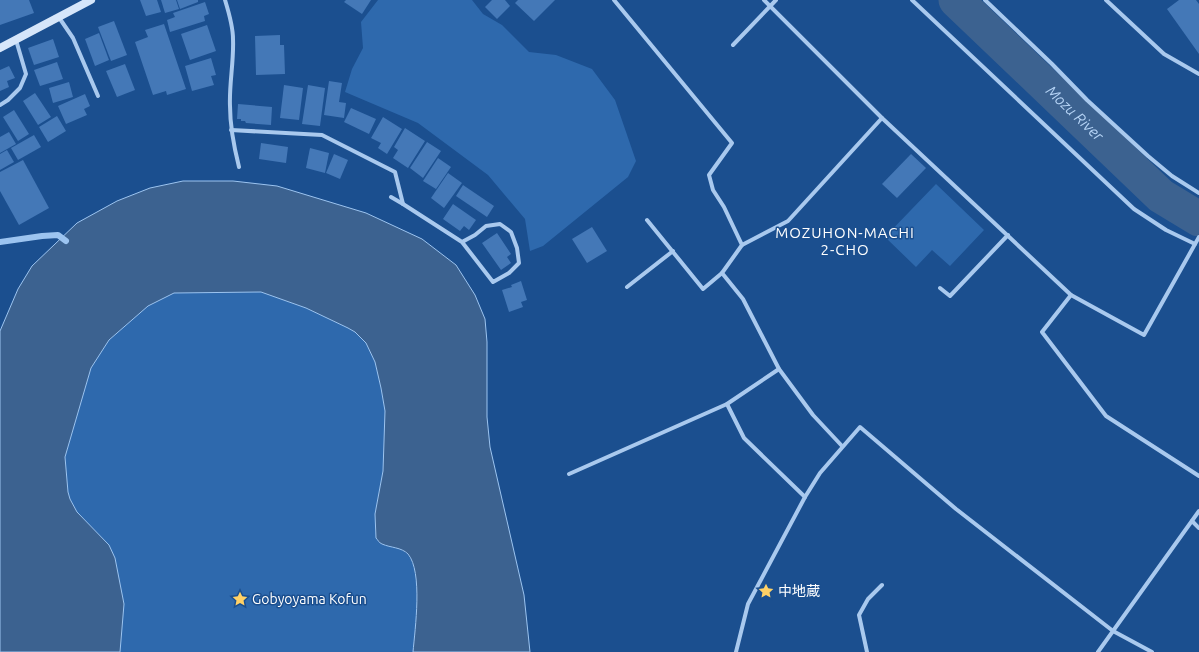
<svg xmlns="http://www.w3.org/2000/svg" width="1199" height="652" viewBox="0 0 1199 652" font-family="Ubuntu,'Noto Sans JP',sans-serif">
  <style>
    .green { fill: #2e69ad }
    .water { fill: #3c6290; stroke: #9cc4f0 }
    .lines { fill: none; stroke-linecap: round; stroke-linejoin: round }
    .stream { stroke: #9cc4f0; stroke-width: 6 }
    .river { stroke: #3c6290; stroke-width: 35 }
    .building { fill: #4478b7 }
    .minor { stroke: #a9c9ee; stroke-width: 4 }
    .secondary { stroke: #d6e6fa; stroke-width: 8 }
    .labels { text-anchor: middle; stroke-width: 3; stroke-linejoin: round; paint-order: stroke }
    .poi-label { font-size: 14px; fill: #fff; stroke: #1b4f8f; text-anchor: start }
    .water-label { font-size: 15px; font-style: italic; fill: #b5d3f5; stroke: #1b4f8f }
    .neighbourhood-label { font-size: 15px; letter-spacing: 1px; fill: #fff; stroke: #1b4f8f }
  </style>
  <rect width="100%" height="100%" fill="#1b4f8f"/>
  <g class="green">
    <path d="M378 0H472L483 14 502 25 529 52 556 55 592 69 615 100 636 161 628 177 543 246 530 251 525 219 488 175 418 123 345 92 352 69 363 48 361 22Z"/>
    <path d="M936 184 984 230 950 266 932 250 916 267 885 237Z"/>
    <path d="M261 292 306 308 348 328 355 332 366 343 375 362 381 388 385 411 383 471 375 514V531L381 544C389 546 401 547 407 554 423 570 415 629 413 652H120L124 604 109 545 77 512 70 499 68 492 65 457 91 368 109 340 148 306 174 293Z"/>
  </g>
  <path class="water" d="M183 181H233L277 186 366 213 422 239 456 265 475 295 485 319 487 342V417L490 447 524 595 530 652H413C415 629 423 572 408 554 401 547 391 548 382 544 379 543 378 540 376 538L375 514 383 471 385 411 381 388 375 362 366 343 355 332 348 328 306 308 261 292 174 293 148 306 109 340 91 368 65 457 68 492 70 499 77 512 109 545 115 558 124 604 120 652H0V331L18 289 32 266 77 223 117 201 150 188Z"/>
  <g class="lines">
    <path class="stream" d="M0 242 42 236 58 235 66 241"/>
    <path class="river" id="s1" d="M956 0 1161 196 1199 219"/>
  </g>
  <g class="building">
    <path d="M0 0H29L34 13 0 25Z"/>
    <path d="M140 0H157L161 12 146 16Z"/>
    <path d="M161 0H176L179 9 165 13Z"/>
    <path d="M177 0H198V2L180 9Z"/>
    <path d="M346 0H371L362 14 344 2Z"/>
    <path d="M492 0H505L510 6 497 19 485 7Z"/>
    <path d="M518 0H555L534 21 515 3Z"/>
    <path d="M1179 0H1196L1199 4V54L1167 9Z"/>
    <path d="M205 2 209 14 204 16 205 21 170 32 167 20 175 17 173 13Z"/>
    <path d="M114 21 127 55 111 61 98 27Z"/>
    <path d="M164 24 186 89 167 95 166 91 153 95 135 42 148 37 145 30Z"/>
    <path d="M207 25 216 51 190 60 181 34Z"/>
    <path d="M99 33 109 60 95 66 85 39Z"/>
    <path d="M280 35V45H284L285 74 256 75 255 36Z"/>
    <path d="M53 39 59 57 34 65 28 48Z"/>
    <path d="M211 58 216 75 211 76 214 85 192 91 185 66Z"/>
    <path d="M57 62 63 79 40 86 34 70Z"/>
    <path d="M125 64 135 90 117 97 106 71Z"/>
    <path d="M9 66 15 78 7 81 9 87 0 91V70Z"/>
    <path d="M329 81 342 83 339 102 346 103 344 118 324 115Z"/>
    <path d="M69 82 73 97 53 103 49 88Z"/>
    <path d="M284 85 303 88 299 120 280 118Z"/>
    <path d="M308 85 325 88 320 126 302 124Z"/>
    <path d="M35 93 51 117 38 125 23 101Z"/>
    <path d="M85 94 90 106 84 109 87 115 66 124 58 106Z"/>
    <path d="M238 104 272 107 271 125 246 123 245 121H241V119H237Z"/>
    <path d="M351 108 376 119 369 134 344 122Z"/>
    <path d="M14 110 29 134 18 141 3 117Z"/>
    <path d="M57 116 66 131 48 142 39 127Z"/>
    <path d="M383 117 402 129 387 154 378 148 381 143 371 138Z"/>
    <path d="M405 128 425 141 408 168 393 158 398 150 394 147Z"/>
    <path d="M9 132 16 144 0 153V137Z"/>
    <path d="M34 135 41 147 18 160 11 148Z"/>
    <path d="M427 142 441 151 423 178 410 168Z"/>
    <path d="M261 143 288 147 286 163 259 159Z"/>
    <path d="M310 148 329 153 325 173 306 168Z"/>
    <path d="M7 150 14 162 0 170V154Z"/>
    <path d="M334 154 348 160 340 179 326 173Z"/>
    <path d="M911 154 926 168 897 198 882 184Z"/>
    <path d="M438 158 451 167 436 189 423 181Z"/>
    <path d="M23 160 49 208 19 225 0 191V172Z"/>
    <path d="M448 173 462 183 444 208 431 198Z"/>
    <path d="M463 185 494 206 487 217 456 196Z"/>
    <path d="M453 204 476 220 469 230 464 226 460 231 443 219Z"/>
    <path d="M592 227 607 251 587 263 572 239Z"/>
    <path d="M497 233 511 254 507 257 511 263 501 270 482 243Z"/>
    <path d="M521 281 527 300 521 302 523 307 509 312 502 290 512 287 511 285Z"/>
  </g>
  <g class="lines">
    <g class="minor">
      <path d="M225 0C229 13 233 26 233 39 234 62 229 84 230 106 230 127 234 147 239 167"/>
      <path d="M614 0 732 143 709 175 713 190 724 207 742 245 722 273 743 299 779 369 813 415 842 446"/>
      <path d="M764 0 882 118 1071 295 1144 335 1199 237"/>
      <path d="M912 0 1134 209 1166 230 1195 244"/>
      <path d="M985 0 1052 64 1087 100 1148 156 1172 176 1199 193"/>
      <path d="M1106 0 1164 54 1199 74"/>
      <path d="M58 16 73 38 98 96"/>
      <path d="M733 45 776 0"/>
      <path d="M0 105 8 100 20 88 26 74 16 40"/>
      <path d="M231 130 322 135 395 172 403 204"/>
      <path d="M391 197 403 204 462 242 493 282 509 273 519 263 517 248 511 232 500 224 486 226 475 235 462 242"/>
      <path d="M647 220 703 289 722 273"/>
      <path d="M742 245 788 221 882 118"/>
      <path d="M627 287 673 251"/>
      <path d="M940 288 950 296 1008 235"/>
      <path d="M1071 295 1042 332 1106 416 1199 476"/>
      <path d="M727 404 744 438 805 497"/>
      <path d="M569 474 727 404 779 369"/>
      <path d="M1192 521 1199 528"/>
      <path d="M736 652 748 604 805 497 820 473 860 427 956 509 1113 631 1152 652"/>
      <path d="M867 652 859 615 868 599 882 585"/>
      <path d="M1098 652 1199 511"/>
    </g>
    <path class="secondary" d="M0 48 91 0"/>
  </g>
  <defs>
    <symbol id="sight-bare" viewBox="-9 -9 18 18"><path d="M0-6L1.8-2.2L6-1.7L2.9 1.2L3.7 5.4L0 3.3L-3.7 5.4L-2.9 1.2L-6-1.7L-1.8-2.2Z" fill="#ffd166" stroke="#1b4f8f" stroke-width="2.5" paint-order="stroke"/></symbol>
  </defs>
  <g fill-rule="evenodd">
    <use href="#sight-bare" x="755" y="580" width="22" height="22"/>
    <use href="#sight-bare" x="229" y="588" width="22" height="22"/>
  </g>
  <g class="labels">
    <g class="poi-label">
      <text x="778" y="596">中地蔵</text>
      <text x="252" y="604">Gobyoyama Kofun</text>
    </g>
    <g class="water-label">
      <text dy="5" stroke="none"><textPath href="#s1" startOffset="164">Mozu River</textPath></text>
    </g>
    <g class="neighbourhood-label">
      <text x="845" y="238">MOZUHON-MACHI<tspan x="845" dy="17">2-CHO</tspan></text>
    </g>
  </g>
</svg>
